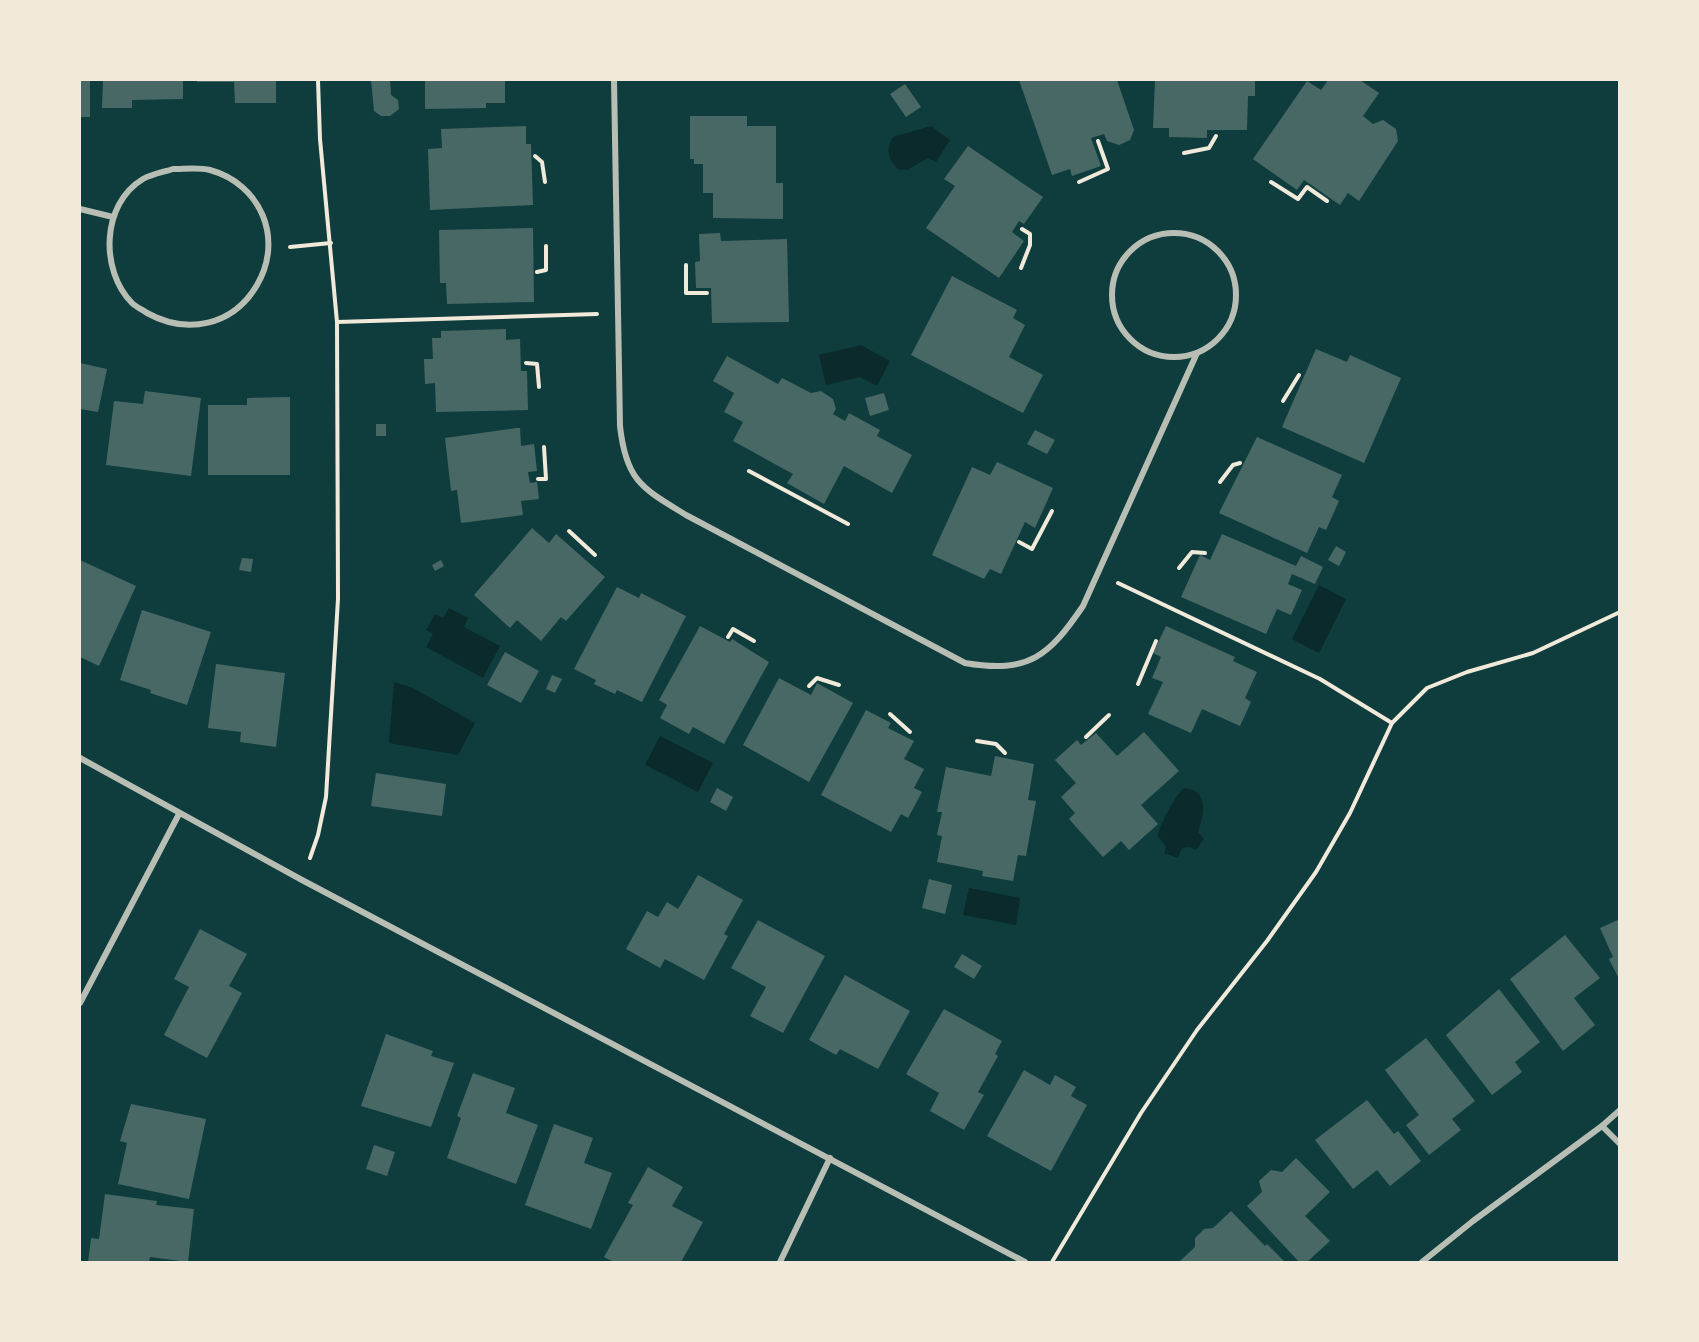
<svg xmlns="http://www.w3.org/2000/svg" width="1699" height="1342" viewBox="0 0 1699 1342" font-family="Inter,sans-serif">
  <style>
    .water { fill: #0a2a2b }
    .building { fill: #486865 }
    .lines { fill: none; stroke-linecap: round; stroke-linejoin: round }
    .path { stroke: #f1e9da; stroke-width: 4 }
    .minor { stroke: #b8beb3; stroke-width: 6 }
  </style>
  <rect width="100%" height="100%" fill="#0f3d3e"/>
  <g class="water">
    <path d="M931 126 950 140 936 162 928 158 907 170 898 169C888 159 885 149 893 137Z"/>
    <path d="M861 345 890 361 877 386 860 377 826 385 819 355Z"/>
    <path d="M1319 585 1346 599 1319 653 1292 639Z"/>
    <path d="M449 608 468 618 464 627 500 646 483 678 426 647 433 634 426 630 435 614 443 618Z"/>
    <path d="M394 682 413 688 475 723 458 755 389 743Z"/>
    <path d="M660 736 713 763 698 792 645 765Z"/>
    <path d="M1184 788C1210 790 1204 815 1198 832L1204 839 1196 850 1190 847 1182 848 1178 858 1164 853 1166 847 1158 836C1159 826 1175 795 1184 788Z"/>
    <path d="M969 888 1020 898 1016 925 963 915Z"/>
  </g>
  <g class="building">
    <rect x="80" y="80" width="10" height="37"/>
    <path d="M103 80H183V99L132 100V108H102Z"/>
    <path d="M197 80H276V103H235L234 82H197Z"/>
    <path d="M371 80H390L391 95 398 100 399 109 390 116H381L374 111Z"/>
    <path d="M425 80H505V103H486V108L425 109Z"/>
    <path d="M1019 80H1117L1134 130 1130 140 1119 145 1107 141 1104 134 1091 138 1101 166 1072 176 1070 169 1052 175Z"/>
    <path d="M1155 80H1255V96H1248L1247 130H1207V138L1169 137V128H1153Z"/>
    <path d="M1328 80H1360L1379 93 1363 116 1373 124 1383 120 1396 129 1398 141 1359 201 1348 193 1340 205 1304 180 1297 190 1253 159 1307 81 1321 90Z"/>
    <path d="M905 84 921 107 906 117 890 94Z"/>
    <path d="M690 116H747V126H776V183H783V219L713 218V193H703V164H694V159H690Z"/>
    <path d="M526 126V144H531L533 205 430 210 428 149 442 148 441 129Z"/>
    <path d="M968 146 1043 197 1024 224 1019 221 1012 232 1024 241 999 278 926 228 955 186 944 179Z"/>
    <path d="M533 228 534 302 447 304 446 283H440L439 230Z"/>
    <path d="M720 233 721 241 787 239 789 322 712 323 711 288H696L695 262 700 261 699 234Z"/>
    <path d="M952 276 1017 310 1013 318 1025 325 1009 357 1043 375 1023 413 911 355Z"/>
    <path d="M506 329V340L520 339 521 371H527L528 410 436 412 435 383 425 384 424 359H433L432 338H441V331Z"/>
    <path d="M1316 349 1347 362 1350 355 1401 378 1364 463 1282 427Z"/>
    <path d="M727 356 778 384 782 378 811 393 821 391 833 399 836 409 833 414 845 421 849 413 880 430 877 436 912 455 892 493 844 466 824 504 787 483 793 474 733 441 743 422 724 412 734 393 713 381Z"/>
    <path d="M80 363 107 369 98 412 80 409Z"/>
    <path d="M145 391 201 398 191 476 106 465 114 401 143 404Z"/>
    <path d="M884 393 889 410 870 416 865 398Z"/>
    <path d="M290 397V475H208V405H247V398Z"/>
    <rect x="376" y="424" width="10" height="12"/>
    <path d="M517 428H520L521 446 534 444 537 471 528 472 530 483 537 482 539 499 521 501 523 515 461 523 457 490 451 491 445 438Z"/>
    <path d="M1035 430 1055 440 1047 454 1027 444Z"/>
    <path d="M1257 437 1342 475 1332 497 1339 501 1326 530 1319 527 1307 553 1219 513Z"/>
    <path d="M997 462 1053 488 1035 528 1025 522 1001 574 990 569 984 579 932 555 972 467 990 475Z"/>
    <path d="M532 528 549 543 556 534 605 577 566 621 561 617 541 641 517 620 510 628 474 595Z"/>
    <path d="M1222 534 1296 566 1301 556 1323 567 1315 584 1292 574 1288 584 1302 590 1291 615 1277 609 1266 634 1181 597 1200 555 1210 560Z"/>
    <path d="M1336 546 1346 552 1339 566 1328 560Z"/>
    <path d="M242 558 253 559 251 572 239 570Z"/>
    <path d="M80 560 136 586 99 666 80 657Z"/>
    <path d="M441 560 444 566 435 571 432 565Z"/>
    <path d="M617 587 639 598 641 593 686 616 642 702 617 690 615 694 594 684 596 680 574 669Z"/>
    <path d="M142 610 211 632 187 705 150 693 151 690 120 680Z"/>
    <path d="M700 626 730 642 732 639 769 662 724 744 693 727 689 734 660 718 667 705 659 700Z"/>
    <path d="M1166 626 1235 657 1233 661 1257 672 1245 698 1251 702 1240 726 1202 709 1191 733 1148 714 1163 682 1152 678 1161 657 1153 653Z"/>
    <path d="M505 652 539 671 521 703 487 685Z"/>
    <path d="M216 664 285 673 276 747 240 742 241 732 208 728Z"/>
    <path d="M552 675 562 679 555 693 546 689Z"/>
    <path d="M779 678 811 695 817 683 853 703 809 782 743 745Z"/>
    <path d="M866 710 891 723 888 728 914 741 904 759 924 769 914 788 922 792 908 818 901 814 891 832 821 795Z"/>
    <path d="M1144 732 1179 771 1141 805 1158 824 1129 850 1121 841 1103 857 1069 819 1075 813 1061 797 1076 783 1055 760 1077 740 1081 745 1096 733 1117 756Z"/>
    <path d="M995 756 1034 764 1028 800 1036 801 1026 856 1018 855 1013 881 982 876 983 871 937 862 942 836 937 835 942 812H937L946 767 991 776Z"/>
    <path d="M376 773 446 784 442 816 371 806Z"/>
    <path d="M717 788 733 797 726 811 710 802Z"/>
    <path d="M698 875 743 900 724 934 728 936 704 980 665 959 660 968 626 949 647 911 658 917 667 902 678 909Z"/>
    <path d="M929 879 952 885 945 914 922 908Z"/>
    <path d="M1620 919V981L1609 959 1613 957 1600 928Z"/>
    <path d="M758 920 825 956 783 1033 750 1016 766 987 731 968Z"/>
    <path d="M200 929 247 954 229 986 242 993 207 1058 164 1035 189 987 174 979Z"/>
    <path d="M1565 935 1600 978 1574 998 1595 1025 1563 1051 1510 979Z"/>
    <path d="M962 954 982 966 974 979 954 967Z"/>
    <path d="M845 975 910 1011 878 1069 840 1049 836 1055 809 1040Z"/>
    <path d="M1499 989 1540 1042 1515 1062 1522 1072 1492 1095 1446 1035Z"/>
    <path d="M944 1009 1002 1041 995 1054 998 1056 978 1092 984 1095 964 1130 930 1111 939 1093 906 1074Z"/>
    <path d="M386 1034 433 1051 431 1056 454 1063 431 1127 361 1106Z"/>
    <path d="M1426 1038 1475 1101 1452 1119 1461 1130 1429 1155 1406 1125 1419 1115 1385 1070Z"/>
    <path d="M1024 1070 1050 1085 1055 1075 1076 1087 1071 1096 1087 1105 1051 1171 987 1136Z"/>
    <path d="M473 1073 515 1088 506 1113 538 1125 516 1184 447 1158 461 1118 457 1116Z"/>
    <path d="M1367 1100 1394 1134 1398 1131 1421 1161 1390 1186 1377 1170 1353 1189 1315 1140Z"/>
    <path d="M131 1104 206 1119 189 1199 118 1184 127 1143 120 1141Z"/>
    <path d="M554 1124 593 1138 584 1163 612 1173 591 1229 525 1205Z"/>
    <path d="M374 1145 395 1152 387 1176 366 1169Z"/>
    <path d="M1296 1158 1330 1192 1305 1216 1330 1241 1307 1262H1299L1247 1206 1262 1192 1259 1181 1271 1170 1282 1172Z"/>
    <path d="M648 1167 683 1187 672 1206 703 1222 681 1262H614L604 1257 633 1205 628 1203Z"/>
    <path d="M105 1194 157 1201 156 1205 194 1209 188 1262 150 1257 149 1262H88L91 1238 99 1239Z"/>
    <path d="M1231 1211 1265 1246 1267 1244 1285 1262H1179L1195 1247V1238L1204 1229 1213 1228Z"/>
  </g>
  <g class="lines">
    <g class="path">
      <path d="M1184 153 1209 148 1216 136"/>
      <path d="M535 156 542 162 545 182"/>
      <path d="M1079 182 1108 169 1098 141"/>
      <path d="M1271 182 1298 199 1307 187 1327 201"/>
      <path d="M290 247 331 243"/>
      <path d="M686 265V293H707"/>
      <path d="M1021 268 1030 245V234L1022 229"/>
      <path d="M537 272 546 270V246"/>
      <path d="M337 322 597 314"/>
      <path d="M526 363 537 364 539 387"/>
      <path d="M1283 401 1299 375"/>
      <path d="M749 471 848 524"/>
      <path d="M538 479H546L544 447"/>
      <path d="M1220 482 1233 465 1240 463"/>
      <path d="M569 531 595 555"/>
      <path d="M1019 542 1032 549 1052 511"/>
      <path d="M1179 568 1192 552 1205 553"/>
      <path d="M1118 583 1320 679 1392 723"/>
      <path d="M728 637 733 629 754 641"/>
      <path d="M1138 684 1156 641"/>
      <path d="M809 686 817 678 839 685"/>
      <path d="M890 714 910 732"/>
      <path d="M1086 737 1109 715"/>
      <path d="M977 741 996 744 1005 753"/>
      <path d="M310 858 318 835 326 797 338 599 337 322 320 139 318 80"/>
      <path d="M1052 1262 1141 1113 1197 1030 1267 941 1316 872 1350 813 1392 723 1427 688 1467 672 1533 653 1620 612"/>
    </g>
    <g class="minor">
      <path d="M614 80 620 426C626 481 642 488 686 515L965 663C1029 674 1049 656 1083 606L1197 353"/>
      <path d="M173 169C184 169 199 167 210 170 261 184 284 239 257 285 233 326 187 335 147 313 143 310 136 307 132 303 100 271 101 204 143 179 152 174 164 172 173 169Z"/>
      <path d="M80 209 113 217"/>
      <circle cx="1174" cy="295" r="62"/>
      <path d="M80 758 302 880 1025 1262"/>
      <path d="M80 1003 179 814"/>
      <path d="M1602 1126 1620 1144"/>
      <path d="M780 1262 830 1158"/>
      <path d="M1422 1262 1473 1221 1602 1126 1620 1110"/>
    </g>
  </g>
  <rect width="1699" height="1342" fill="none" stroke="#f1e9da" stroke-width="162"/>
</svg>
